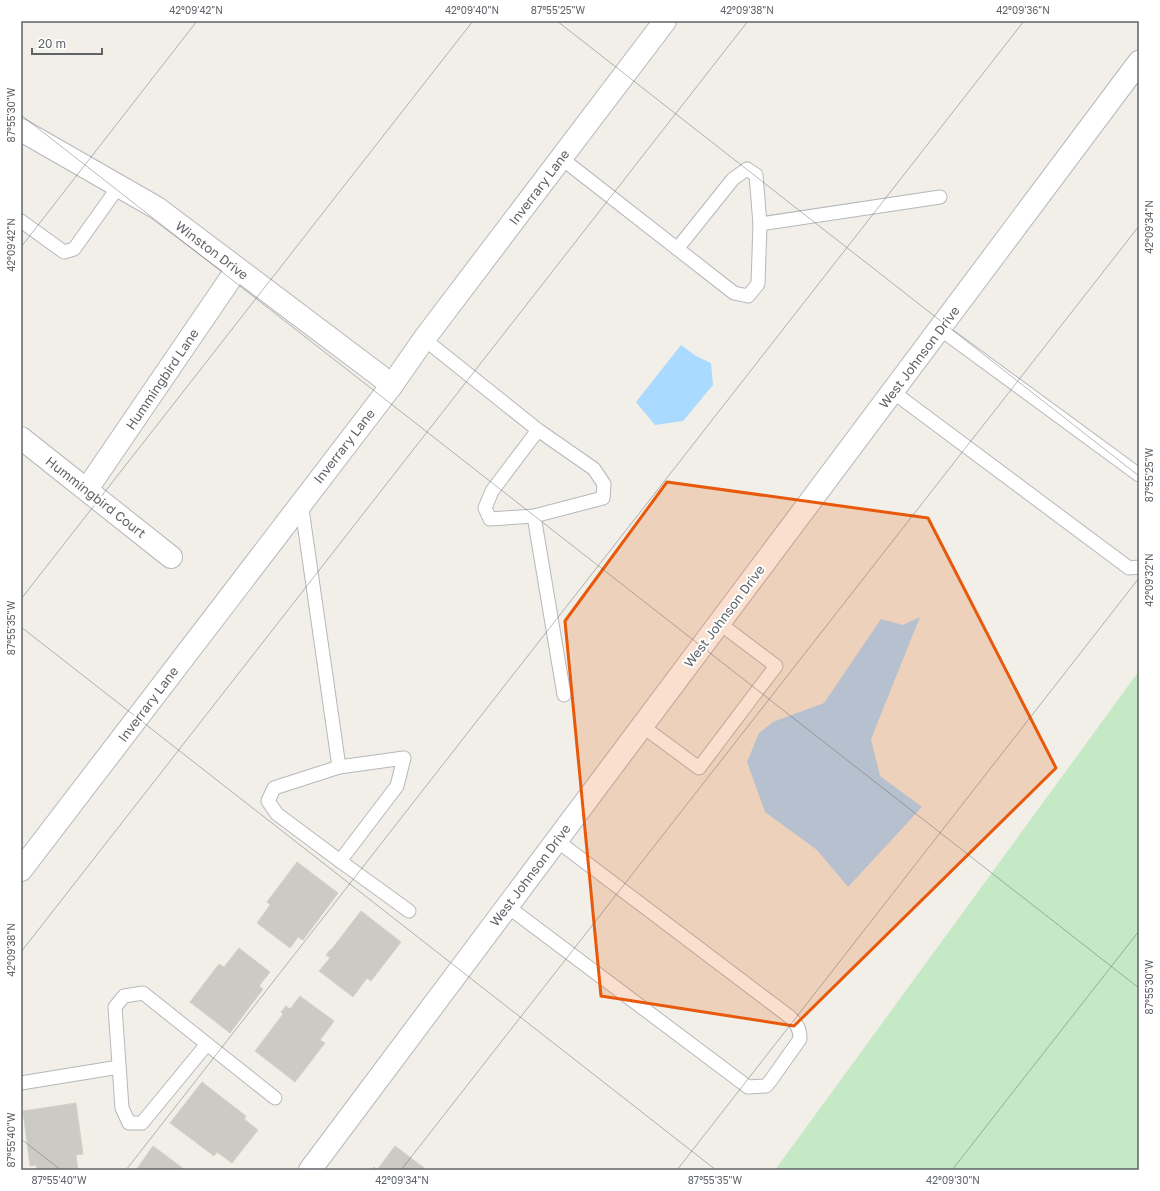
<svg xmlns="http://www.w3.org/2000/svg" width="1160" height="1191" viewBox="0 0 1160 1191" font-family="'Golos Text',sans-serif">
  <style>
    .green { fill: #c5e8c5 }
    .water { fill: #aadaff }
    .building { fill: #cccac5; stroke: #d6d1c6 }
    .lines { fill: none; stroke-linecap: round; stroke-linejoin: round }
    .lane-casing { stroke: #b5b8bc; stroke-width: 15 }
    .street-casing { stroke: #b5b8bc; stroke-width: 24 }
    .lane { stroke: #fff; stroke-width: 13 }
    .street { stroke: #fff; stroke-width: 22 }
    .marked { fill: #e8590c; fill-opacity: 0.2; stroke: #e8590c; stroke-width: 3; stroke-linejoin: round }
    .ticks { fill: none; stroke: #5f6368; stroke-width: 1; stroke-opacity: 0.45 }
    .labels { text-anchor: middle; stroke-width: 4; stroke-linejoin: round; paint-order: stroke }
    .street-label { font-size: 13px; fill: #5f6368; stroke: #fff }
    .neatline { fill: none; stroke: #5f6368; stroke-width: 1.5 }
    .ticks-label { font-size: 10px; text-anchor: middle; fill: #5f6368 }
  </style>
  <rect width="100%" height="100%" fill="#f1efe8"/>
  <path class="green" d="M1139 671V1170H775Z"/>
  <g class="water">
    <path d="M681 345 696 356 711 363 713 385 683 421 655 425 636 402Z"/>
    <path d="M920 617 871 739 880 776 922 807 848 887 817 850 765 812 747 762 759 733 773 722 824 703 881 619 903 625Z"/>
  </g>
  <g class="building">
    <path d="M297 862 338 893 303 940 298 937 290 948 257 923 270 905 267 902Z"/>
    <path d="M361 911 401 942 371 981 367 978 353 997 319 971 330 958 326 955 330 950H331Z"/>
    <path d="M239 948 270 972 259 986 263 989 230 1033 190 1002 219 964 224 967Z"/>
    <path d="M300 996 334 1021 320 1040 325 1043 295 1082 255 1051 283 1014 281 1012 286 1006 290 1009Z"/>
    <path d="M202 1082 246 1116 244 1119 258 1130 232 1163 217 1152 214 1156 170 1123Z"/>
    <path d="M76 1103 83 1154 76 1155 78 1170H37L36 1165 30 1166 23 1111Z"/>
    <path d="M153 1146 185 1170H136Z"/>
    <path d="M395 1146 427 1170H372L374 1167 377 1170Z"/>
  </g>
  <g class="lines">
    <defs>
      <g id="lane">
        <path d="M561 158 734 293 748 296 758 284 760 224 756 175 747 169 733 179 677 249"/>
        <path d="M21 221 64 252 74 249 119 186"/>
        <path d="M760 224 940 197"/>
        <path d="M940 329 1139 475"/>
        <path d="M424 339 538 430 594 469 604 484 603 498 534 516 490 519 485 508 492 491 538 430"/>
        <path d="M893 392 1129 568 1139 567"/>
        <path d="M301 502 339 767"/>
        <path d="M534 516 564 695"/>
        <path d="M642 726 699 768 776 666 719 623"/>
        <path d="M404 758 397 786 340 861 277 814 268 801 274 788 339 767Z"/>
        <path d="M340 861 409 911"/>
        <path d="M507 906 748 1087 766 1086 771 1080 800 1039C800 1029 797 1024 790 1017L556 840"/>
        <path d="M143 993 207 1044 142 1123H129L122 1108 115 1007 124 996Z"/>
        <path d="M207 1044 275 1098"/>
        <path d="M21 1083 119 1067"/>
      </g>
      <g id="street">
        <path d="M21 130 157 208 392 385"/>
        <path d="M21 438 171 557"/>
        <path d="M87 489 237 269"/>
        <path d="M21 870 392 385 424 339 665 21"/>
        <path d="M310 1170 1139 62"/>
      </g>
    </defs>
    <use href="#lane" class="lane-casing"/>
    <use href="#street" class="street-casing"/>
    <use href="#lane" class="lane"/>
    <use href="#street" class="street"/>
  </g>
  <path class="marked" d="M667 482 928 518 1056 768 794 1026 601 996 565 621Z"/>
  <path class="ticks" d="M557 21 1139 476M21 115 1139 988M21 247 197 21M21 599 473 21M21 627 716 1170M21 952 748 21M21 1139 61 1170M126 1170 1024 21M401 1170 1139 226M677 1170 1139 578M952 1170 1139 931"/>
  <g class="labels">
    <g class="street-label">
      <text transform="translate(539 187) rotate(-53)" y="5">Inverrary Lane</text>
      <text transform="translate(212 250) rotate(37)" y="5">Winston Drive</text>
      <text transform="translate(919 357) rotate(-53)" y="5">West Johnson Drive</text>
      <text transform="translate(162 379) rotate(-56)" y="5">Hummingbird Lane</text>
      <text transform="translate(344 446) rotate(-52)" y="5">Inverrary Lane</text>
      <text transform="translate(96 497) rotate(38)" y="5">Hummingbird Court</text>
      <text transform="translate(724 616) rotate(-53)" y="5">West Johnson Drive</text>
      <text transform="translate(148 704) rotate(-53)" y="5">Inverrary Lane</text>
      <text transform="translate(530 875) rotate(-53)" y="5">West Johnson Drive</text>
    </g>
  </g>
  <rect width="1160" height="1191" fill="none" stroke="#ffffff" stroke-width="44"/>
  <path d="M32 48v6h70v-6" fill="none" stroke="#5f6368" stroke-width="2"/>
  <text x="38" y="48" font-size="12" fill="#5f6368" stroke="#ffffff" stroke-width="3" paint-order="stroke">20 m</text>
  <rect x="22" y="22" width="1116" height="1147" class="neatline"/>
  <g class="ticks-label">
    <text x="196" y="14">42°09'42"N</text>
    <text x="472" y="14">42°09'40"N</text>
    <text x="558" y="14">87°55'25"W</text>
    <text x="747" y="14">42°09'38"N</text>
    <text x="1023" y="14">42°09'36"N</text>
    <text transform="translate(11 115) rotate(-90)" y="4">87°55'30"W</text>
    <text transform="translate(1149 227) rotate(-90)" y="4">42°09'34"N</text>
    <text transform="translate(11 245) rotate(-90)" y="4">42°09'42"N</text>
    <text transform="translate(1149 475) rotate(-90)" y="4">87°55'25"W</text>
    <text transform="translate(1149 580) rotate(-90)" y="4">42°09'32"N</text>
    <text transform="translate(11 628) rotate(-90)" y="4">87°55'35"W</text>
    <text transform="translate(11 950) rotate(-90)" y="4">42°09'38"N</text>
    <text transform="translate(1149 987) rotate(-90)" y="4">87°55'30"W</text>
    <text transform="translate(11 1140) rotate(-90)" y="4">87°55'40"W</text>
    <text x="59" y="1184">87°55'40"W</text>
    <text x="402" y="1184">42°09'34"N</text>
    <text x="715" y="1184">87°55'35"W</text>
    <text x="953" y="1184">42°09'30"N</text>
  </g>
</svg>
